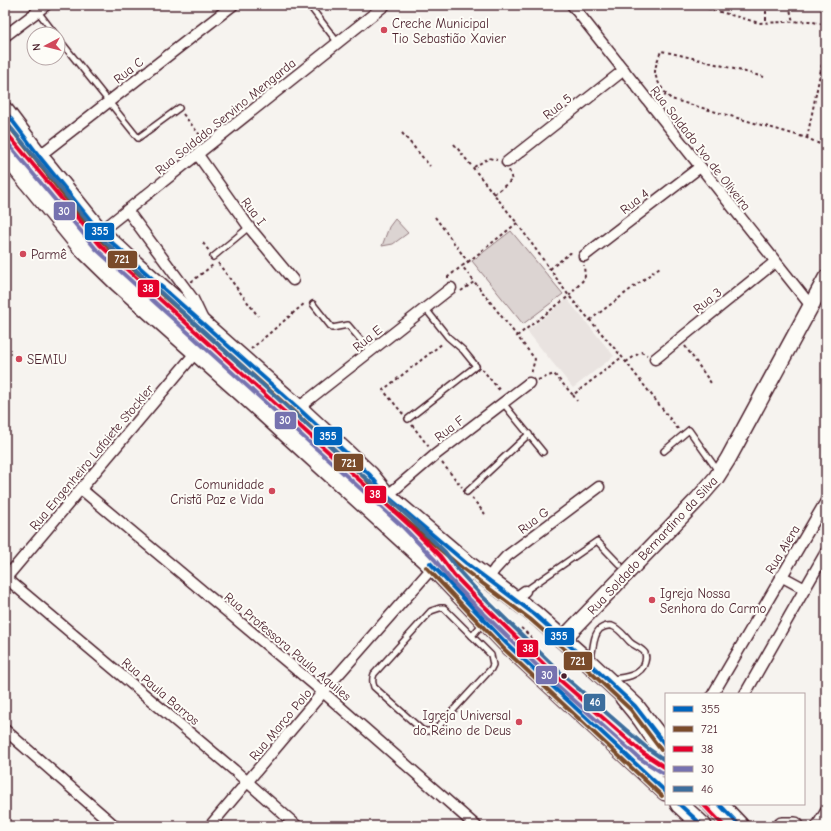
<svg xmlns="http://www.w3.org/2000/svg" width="831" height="831" viewBox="0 0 831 831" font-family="'Comic Neue',sans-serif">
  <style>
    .built { fill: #e9e3e0 }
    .green { fill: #dcd4d2; stroke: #937a7e }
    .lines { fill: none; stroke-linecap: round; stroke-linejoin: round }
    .lane-casing { stroke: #4a1f2b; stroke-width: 8 }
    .street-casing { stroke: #4a1f2b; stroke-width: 13 }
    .secondary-casing { stroke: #4a1f2b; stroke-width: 18 }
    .primary-casing { stroke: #4a1f2b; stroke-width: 20 }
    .path { stroke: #4a1f2b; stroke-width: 2; stroke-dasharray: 3 3; stroke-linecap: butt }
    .lane { stroke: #fdfcf7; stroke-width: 5 }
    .street { stroke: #fdfcf7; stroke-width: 10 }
    .secondary { stroke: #fdfcf7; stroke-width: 15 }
    .primary { stroke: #fdfcf7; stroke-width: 17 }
    .bus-1-casing { stroke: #fdfcf7; stroke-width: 7 }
    .bus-2-casing { stroke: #fdfcf7; stroke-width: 7 }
    .bus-3-casing { stroke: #fdfcf7; stroke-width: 7 }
    .bus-4-casing { stroke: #fdfcf7; stroke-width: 7 }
    .bus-5-casing { stroke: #fdfcf7; stroke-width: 7 }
    .bus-1 { stroke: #0065bd; stroke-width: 4 }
    .bus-2 { stroke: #7a4b2a; stroke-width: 4 }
    .bus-3 { stroke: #e4002b; stroke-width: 4 }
    .bus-4 { stroke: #7672af; stroke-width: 4 }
    .bus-5 { stroke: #3c6e9d; stroke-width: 4 }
    .poi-dot { fill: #d1495b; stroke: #fdfcf7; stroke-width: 1.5 }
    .bus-dot { fill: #4a1f2b; stroke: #fdfcf7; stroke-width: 1.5 }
    .labels { text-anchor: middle; stroke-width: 4; stroke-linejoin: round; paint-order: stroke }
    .poi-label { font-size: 13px; fill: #4a1f2b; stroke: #fdfcf7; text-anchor: start }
    .street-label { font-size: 13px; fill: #4a1f2b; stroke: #fdfcf7 }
    .line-badge { stroke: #fdfcf7; stroke-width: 1.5 }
    .badge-label { font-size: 11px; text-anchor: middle; font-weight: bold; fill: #fff }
  </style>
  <rect width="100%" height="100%" fill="#f6f3ef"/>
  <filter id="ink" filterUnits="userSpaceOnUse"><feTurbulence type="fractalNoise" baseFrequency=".025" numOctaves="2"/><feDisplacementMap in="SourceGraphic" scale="8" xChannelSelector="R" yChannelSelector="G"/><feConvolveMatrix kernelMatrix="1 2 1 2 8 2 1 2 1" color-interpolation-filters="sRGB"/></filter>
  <g filter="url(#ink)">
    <path class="built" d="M567 299 614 356 573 388 527 331Z"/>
    <g class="green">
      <path d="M395 219 408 233 393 244 382 246 389 227Z"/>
      <path d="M511 231 563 294 523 324 472 261Z"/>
    </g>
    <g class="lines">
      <defs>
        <g id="lane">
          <path d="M33 5 55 34"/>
          <path d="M309 5 338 43"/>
          <path d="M58 38 138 138 179 108"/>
          <path d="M5 131 100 245 380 499"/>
          <path d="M213 257 249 227"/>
          <path d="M313 304 332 328 348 325 371 352"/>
          <path d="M503 403 543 452"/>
          <path d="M408 419 476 366 463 350 448 337 425 308"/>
          <path d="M664 451 689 430 718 471"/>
          <path d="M467 492 529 434"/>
          <path d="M407 523 440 556 471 577"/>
          <path d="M442 559C456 581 477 599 495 617 528 650 562 682 598 713 620 732 641 751 666 768"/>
          <path d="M525 591 597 541 620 565"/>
          <path d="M440 608H444L491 655 493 665 491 669 437 728C431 731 428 732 422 730L374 687C372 682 372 679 374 674L431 611Z"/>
          <path d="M472 636 483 623"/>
          <path d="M590 661C594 651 592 636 600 629 603 627 608 625 612 626 619 628 625 637 630 642 634 646 642 648 645 653 646 656 646 659 645 662 642 676 623 678 612 679"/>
          <path d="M619 701 637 723 666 765"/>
          <path d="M703 804 724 826"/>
        </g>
        <g id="street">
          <path d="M572 5 811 306"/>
          <path d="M5 36 46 5"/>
          <path d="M198 155 249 227 293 280"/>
          <path d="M39 156 233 5"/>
          <path d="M507 162 624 70"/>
          <path d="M127 210 193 299 203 320"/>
          <path d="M81 247 385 5"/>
          <path d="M584 256 700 167"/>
          <path d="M655 359 775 262"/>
          <path d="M298 408 451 288"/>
          <path d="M81 489 323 692 476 826"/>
          <path d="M387 496 435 455 529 383"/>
          <path d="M781 576 805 589"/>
          <path d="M6 578 234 770 297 826"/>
          <path d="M5 579 196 352"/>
          <path d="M488 579 495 569 507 556 599 487"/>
          <path d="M514 599 525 591"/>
          <path d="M713 694 826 501"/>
          <path d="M745 694 826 552"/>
          <path d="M5 730 115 826"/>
          <path d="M210 826 323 692 433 567"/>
          <path d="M817 826 826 811"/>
        </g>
        <path id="secondary" d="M563 639 698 499 716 478 728 459 826 278"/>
        <g id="primary">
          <path d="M5 111 39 156 100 232 128 258 298 408 370 475 387 496 466 563 534 614 589 663 635 706 666 746"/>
          <path d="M5 154 81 247 118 283 242 393 433 567 507 644 666 792"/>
          <path d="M679 804 703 826"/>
          <path d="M719 804 740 826"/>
          <path d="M782 826H795"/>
        </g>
      </defs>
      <use href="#lane" class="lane-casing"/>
      <use href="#street" class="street-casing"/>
      <use href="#secondary" class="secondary-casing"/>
      <use href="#primary" class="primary-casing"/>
      <g class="path">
        <path d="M696 5 759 23 809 21 826 25"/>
        <path d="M766 5V22"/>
        <path d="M789 5 793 22"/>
        <path d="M764 77C730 68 696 58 661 51 659 57 655 66 655 72 656 82 665 93 671 99L807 138 826 147"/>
        <path d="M659 99 666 95"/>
        <path d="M183 114 203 139"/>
        <path d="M402 133 430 166"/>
        <path d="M807 138 826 45"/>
        <path d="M454 144 517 223 569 296 622 357 678 429"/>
        <path d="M474 167 489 158 497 160"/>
        <path d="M494 194 512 180 509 170"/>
        <path d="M435 217 468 262 462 266 535 359 531 374"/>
        <path d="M203 243 209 251"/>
        <path d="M468 262 517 223"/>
        <path d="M218 263 258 316"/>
        <path d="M550 269 570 253 574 254"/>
        <path d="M448 278V277L462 266"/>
        <path d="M191 282 213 265"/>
        <path d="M461 291 474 282"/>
        <path d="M590 320 660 267"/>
        <path d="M517 336 569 296 585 278 584 265"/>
        <path d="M685 346 711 383"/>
        <path d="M251 349 305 303"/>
        <path d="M626 362 641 352 647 355"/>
        <path d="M482 369 501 392"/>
        <path d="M538 380 554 374 573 395 622 357"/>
        <path d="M573 395 577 401"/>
        <path d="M403 414 383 390 443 343"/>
        <path d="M412 425 429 447"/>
        <path d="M442 463 462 487"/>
        <path d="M472 498 485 514"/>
        <path d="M521 628 533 639"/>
      </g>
      <use href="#lane" class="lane"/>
      <use href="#street" class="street"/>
      <use href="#secondary" class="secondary"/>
      <use href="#primary" class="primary"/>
      <defs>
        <g id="bus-1">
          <path d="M5 111 39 156 100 232 298 408 370 475 387 496 466 563 534 614 589 663 635 706 666 746"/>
          <path d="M430 563 507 644 666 792"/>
          <path d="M679 804 703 826"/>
          <path d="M719 804 740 826"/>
        </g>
        <g id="bus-2">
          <path d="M5 121 96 236 294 412 366 479 383 501 462 568 530 619 585 667 631 710 661 750"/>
          <path d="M426 567 503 648 662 796"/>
        </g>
        <g id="bus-3">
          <path d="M5 131 100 245 408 524 440 556 454 575 478 600 561 681 643 753 666 768"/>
          <path d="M703 804 724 826"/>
        </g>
        <path id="bus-4" d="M5 140 96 249 404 528 435 560 450 579 474 604 557 685 639 758 663 773"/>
        <path id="bus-5" d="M10 127 104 241 412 520 445 552 459 571 482 596 565 677 647 748 666 761"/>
      </defs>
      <use href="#bus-1" class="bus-1-casing"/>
      <use href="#bus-2" class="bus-2-casing"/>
      <use href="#bus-3" class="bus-3-casing"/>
      <use href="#bus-4" class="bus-4-casing"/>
      <use href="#bus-5" class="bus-5-casing"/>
      <use href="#bus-1" class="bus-1"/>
      <use href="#bus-2" class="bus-2"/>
      <use href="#bus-3" class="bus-3"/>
      <use href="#bus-4" class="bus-4"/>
      <use href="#bus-5" class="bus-5"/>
    </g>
  </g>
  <g class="poi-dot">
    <circle cx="384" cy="30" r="4"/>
    <circle cx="23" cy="254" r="4"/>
    <circle cx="19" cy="359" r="4"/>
    <circle cx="272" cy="491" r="4"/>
    <circle cx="652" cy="600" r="4"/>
    <circle cx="519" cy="722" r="4"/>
  </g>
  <circle class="bus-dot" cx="564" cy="676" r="3.5"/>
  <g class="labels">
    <g class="poi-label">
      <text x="392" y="28">Creche Municipal<tspan x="392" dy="15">Tio Sebastião Xavier</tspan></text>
      <text x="31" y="259">Parmê</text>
      <text x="27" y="364">SEMIU</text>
      <text x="264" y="489" text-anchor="end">Comunidade<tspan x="264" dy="15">Cristã Paz e Vida</tspan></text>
      <text x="660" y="598">Igreja Nossa<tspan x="660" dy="15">Senhora do Carmo</tspan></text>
      <text x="511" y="720" text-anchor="end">Igreja Universal<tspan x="511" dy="15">do Reino de Deus</tspan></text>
    </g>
    <g class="street-label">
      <text transform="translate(128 70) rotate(-38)" y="5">Rua C</text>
      <text transform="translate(557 106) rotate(-38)" y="5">Rua 5</text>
      <text transform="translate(225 116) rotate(-39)" y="5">Rua Soldado Servino Mengarda</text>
      <text transform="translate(701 148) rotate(52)" y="5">Rua Soldado Ivo de Oliveira</text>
      <text transform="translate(634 201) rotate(-38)" y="5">Rua 4</text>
      <text transform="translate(254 211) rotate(53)" y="5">Rua I</text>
      <text transform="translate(707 300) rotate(-39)" y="5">Rua 3</text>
      <text transform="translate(367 338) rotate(-39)" y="5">Rua E</text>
      <text transform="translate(449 428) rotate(-37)" y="5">Rua F</text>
      <text transform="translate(91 457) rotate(-50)" y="5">Rua Engenheiro Lafaiete Stockler</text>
      <text transform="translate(533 520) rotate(-37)" y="5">Rua G</text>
      <text transform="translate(652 545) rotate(-47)" y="5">Rua Soldado Bernardino da Silva</text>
      <text transform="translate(782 549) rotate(-59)" y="5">Rua Aiera</text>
      <text transform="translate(288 646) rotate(40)" y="5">Rua Professora Paula Aquiles</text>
      <text transform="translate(161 691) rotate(40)" y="5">Rua Paula Barros</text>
      <text transform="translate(280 724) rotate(-50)" y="5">Rua Marco Polo</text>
    </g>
  </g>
  <g class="line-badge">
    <rect x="53" y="201" width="23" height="20" rx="4" fill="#7672af"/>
    <rect x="84" y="222" width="31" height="19" rx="4" fill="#0065bd"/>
    <rect x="107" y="250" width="31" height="19" rx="4" fill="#7a4b2a"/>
    <rect x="137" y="279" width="23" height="19" rx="4" fill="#e4002b"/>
    <rect x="274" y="411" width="23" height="19" rx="4" fill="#7672af"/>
    <rect x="313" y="426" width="30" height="20" rx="4" fill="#0065bd"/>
    <rect x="333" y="453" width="31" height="19" rx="4" fill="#7a4b2a"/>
    <rect x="364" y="485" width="23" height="19" rx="4" fill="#e4002b"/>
    <rect x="544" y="627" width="31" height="19" rx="4" fill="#0065bd"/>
    <rect x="516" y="639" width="23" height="19" rx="4" fill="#e4002b"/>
    <rect x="563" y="651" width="30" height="20" rx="4" fill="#7a4b2a"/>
    <rect x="535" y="665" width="23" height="20" rx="4" fill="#7672af"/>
    <rect x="583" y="693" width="23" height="19" rx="4" fill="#3c6e9d"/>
  </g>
  <g class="badge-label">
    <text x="64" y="215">30</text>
    <text x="100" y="235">355</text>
    <text x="122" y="263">721</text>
    <text x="148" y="292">38</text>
    <text x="285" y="424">30</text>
    <text x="328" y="440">355</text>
    <text x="349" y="467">721</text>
    <text x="375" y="498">38</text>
    <text x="559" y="640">355</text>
    <text x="528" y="652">38</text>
    <text x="578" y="665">721</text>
    <text x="547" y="679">30</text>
    <text x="595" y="706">46</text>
  </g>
  <rect width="831" height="831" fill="none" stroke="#fdfcf7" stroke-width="20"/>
  <rect x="10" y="10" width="811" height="811" fill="none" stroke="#4a1f2b" stroke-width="1.5" filter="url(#ink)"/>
  <rect x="665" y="693" width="140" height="112" fill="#fdfcf7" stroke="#b5a4a5"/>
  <rect x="673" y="706" width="20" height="6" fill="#0065bd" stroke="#b5a4a5"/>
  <text x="701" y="713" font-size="12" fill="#4a1f2b">355</text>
  <rect x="673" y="726" width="20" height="6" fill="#7a4b2a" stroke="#b5a4a5"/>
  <text x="701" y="733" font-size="12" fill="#4a1f2b">721</text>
  <rect x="673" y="746" width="20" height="6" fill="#e4002b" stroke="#b5a4a5"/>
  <text x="701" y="753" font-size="12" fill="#4a1f2b">38</text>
  <rect x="673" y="766" width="20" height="6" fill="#7672af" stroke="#b5a4a5"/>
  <text x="701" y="773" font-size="12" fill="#4a1f2b">30</text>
  <rect x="673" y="786" width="20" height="6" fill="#3c6e9d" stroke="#b5a4a5"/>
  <text x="701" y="793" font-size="12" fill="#4a1f2b">46</text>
  <g transform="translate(46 46) rotate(263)"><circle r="19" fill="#fdfcf7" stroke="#b5a4a5"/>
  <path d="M0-3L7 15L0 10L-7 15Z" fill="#d1495b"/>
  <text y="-6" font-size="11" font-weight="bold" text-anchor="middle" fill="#4a1f2b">N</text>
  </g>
</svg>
